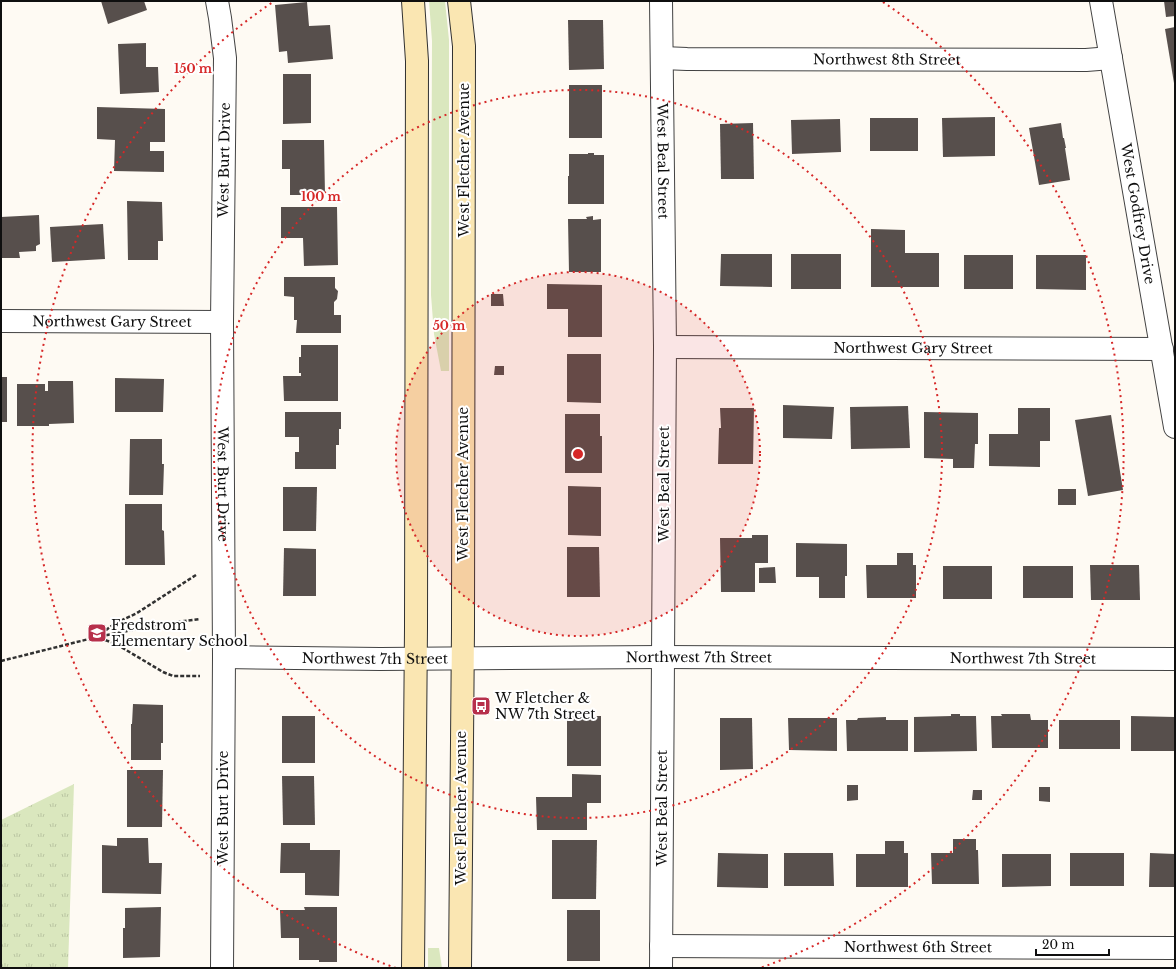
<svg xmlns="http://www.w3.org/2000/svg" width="1176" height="969" viewBox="0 0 1176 969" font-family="'Libre Baskerville',serif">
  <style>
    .grass { fill: #dae7be }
    .park { fill: url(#park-tufts) }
    .building { fill: #574f4c }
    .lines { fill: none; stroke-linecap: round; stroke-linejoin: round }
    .minor-casing { stroke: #424242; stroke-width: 24 }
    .secondary-casing { stroke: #313131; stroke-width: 24 }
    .path { stroke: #313131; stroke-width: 2.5; stroke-dasharray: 4 2; stroke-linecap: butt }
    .minor { stroke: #fff; stroke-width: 22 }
    .secondary { stroke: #fae6b2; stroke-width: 22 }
    .ring { fill: none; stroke: #d62828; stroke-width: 2; stroke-dasharray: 2 4 }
    .labels { text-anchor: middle; stroke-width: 4; stroke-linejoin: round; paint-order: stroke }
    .street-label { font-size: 14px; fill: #0f0f0f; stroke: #fff }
    .poi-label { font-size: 14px; fill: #0f0f0f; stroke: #fff; text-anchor: start }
    .centre { fill: #d62828; stroke: #fff; stroke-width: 2 }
    .ring-label { font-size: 12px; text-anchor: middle; font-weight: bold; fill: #d62828; stroke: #fff; stroke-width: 4; stroke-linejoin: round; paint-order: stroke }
  </style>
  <defs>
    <pattern id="park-tufts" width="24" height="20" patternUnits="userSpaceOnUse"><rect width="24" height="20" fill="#dae7be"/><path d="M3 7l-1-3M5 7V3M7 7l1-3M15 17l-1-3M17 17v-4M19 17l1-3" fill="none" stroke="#bac5a2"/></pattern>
  </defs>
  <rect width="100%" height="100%" fill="#fefaf3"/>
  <g class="grass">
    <path d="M429 1H445L449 40V371H441L434 334 431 295 432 41Z"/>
    <path d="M428 948H439L442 968H428Z"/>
  </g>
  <path class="park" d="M74 784 68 968H1V820Z"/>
  <g class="building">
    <path d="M101 1H144L147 10 108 24Z"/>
    <path d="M1164 1H1175V16L1166 17Z"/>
    <path d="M307 2 309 26 330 25 333 59 288 63 287 51 279 52 275 5Z"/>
    <path d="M568 20H603L604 69 569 70Z"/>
    <path d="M1175 27V83H1174L1165 29Z"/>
    <path d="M146 43V67H158L159 92 120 94 118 44Z"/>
    <path d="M283 74H311V123L283 124Z"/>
    <rect x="569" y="85" width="33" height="53"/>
    <path d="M97 107 165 109V142H150V151H164V172L114 171 115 140 97 139Z"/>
    <path d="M995 117V156L943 157 942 118Z"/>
    <rect x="870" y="118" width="48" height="33"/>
    <path d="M840 119 841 152 792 154 791 120Z"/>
    <path d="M753 123 754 179H721L720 124Z"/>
    <path d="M1061 123 1063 138H1064L1066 148H1065L1070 180 1039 185 1029 128Z"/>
    <path d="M282 140H324L325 195H290V169H282Z"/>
    <path d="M588 153H594V155H604V204H568V176H569V154H588Z"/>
    <path d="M127 201 162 202 163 241H158V260H128Z"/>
    <path d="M281 207H337L338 265 304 266 303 238H281Z"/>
    <path d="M39 215 40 244 36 246V251L19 252 20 258H1V217Z"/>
    <path d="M593 216V220L601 219V272H569L568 219H587L586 217Z"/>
    <path d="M103 224 105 259 52 262 50 227Z"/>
    <path d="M871 229 905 230V253H939V287H871Z"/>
    <path d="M721 254H772V287L720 286Z"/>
    <rect x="791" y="254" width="50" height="35"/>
    <rect x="964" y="255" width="49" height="34"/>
    <path d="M1036 255H1086V290L1036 289Z"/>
    <path d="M284 277H335V288L338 291 337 299 334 302V315H341V333H296L297 320H294V297L284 296Z"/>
    <path d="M547 284 602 285V337H568V309H547Z"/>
    <path d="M491 294H503L504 306H491Z"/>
    <path d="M301 345H338V401H284L283 376H301V373H299V357H301Z"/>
    <path d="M567 354H601V403L567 402Z"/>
    <path d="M495 366H504V375H494Z"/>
    <rect x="1" y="377" width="6" height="45"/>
    <path d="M115 378 164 379 163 412H115Z"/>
    <path d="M48 381H73L74 423 49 424V426H17V384H45V391H48Z"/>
    <path d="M783 405 834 407 832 439 783 438Z"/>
    <path d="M908 406 910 448 851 449 850 407Z"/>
    <path d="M720 408H754L753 464H718L719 428H721Z"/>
    <path d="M1018 408H1050V441H1040V467L989 466V434H1018Z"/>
    <path d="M285 412H341V429H339V445H336V469H295V452H299V437H285Z"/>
    <path d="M924 412 978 413V444H975L974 468H953V459L924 458Z"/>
    <path d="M565 414H600V436H602V473H565Z"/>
    <path d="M1111 415 1123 490 1088 496 1075 420Z"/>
    <path d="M130 439H162V464H164L163 495H129Z"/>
    <path d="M568 486 601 487V536L568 535Z"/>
    <path d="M283 487H317L316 531H283Z"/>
    <rect x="1058" y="489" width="18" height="16"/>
    <path d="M125 504H162V530L164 531 165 565H125Z"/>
    <path d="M752 535H768V563H755V592H721L720 538H752Z"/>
    <path d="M796 543 847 544V576H845V598H819V577H796Z"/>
    <path d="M567 547H599L600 597H567Z"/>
    <path d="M284 548 316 549V596H283Z"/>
    <path d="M897 553H913V565H916V598H867L866 565H897Z"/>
    <path d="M1090 565H1139L1140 600H1091Z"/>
    <rect x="943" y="566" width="49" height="33"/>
    <rect x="1023" y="566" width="50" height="32"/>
    <path d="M775 567 776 583H759V568Z"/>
    <path d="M133 704 163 705V743H161V760H131V724H132Z"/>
    <path d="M951 714H960V716H976L977 751 914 752V717L951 716Z"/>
    <path d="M1001 714H1030L1031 720H1048V748H992L991 716H1002Z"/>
    <rect x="282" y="716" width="33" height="47"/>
    <rect x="567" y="716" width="34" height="50"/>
    <path d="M1131 716 1175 717V751H1131Z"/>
    <path d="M886 717V720H908V751H847L846 720H857L858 718Z"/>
    <path d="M720 718H752L753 769 720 770Z"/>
    <path d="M788 718H837V751L789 750Z"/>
    <rect x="1059" y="720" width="61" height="29"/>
    <path d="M127 770H163L162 827H127Z"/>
    <path d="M572 774 601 775V803H587V830H537L536 797H572Z"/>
    <path d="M282 776H314L315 825H283Z"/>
    <path d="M847 785H858V800L847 801Z"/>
    <path d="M1039 787H1050V802L1039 801Z"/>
    <path d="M973 790H982V800H972Z"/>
    <path d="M117 838H148L149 863H162L161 894 102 893V845L117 846Z"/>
    <path d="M953 839H976V850H978L979 884H932L931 853H953Z"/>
    <path d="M552 840H597L596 899H552Z"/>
    <path d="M885 841H904V853H908V887H856V854H885Z"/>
    <path d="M281 843H310V850H340L339 896 305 895V873H280Z"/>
    <path d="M718 853 768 854V888L717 887Z"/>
    <path d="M784 853H833L834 886H784Z"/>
    <rect x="1070" y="853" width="54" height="33"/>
    <path d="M1150 853 1175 854V887H1149Z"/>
    <path d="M1002 854H1051V886L1002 887Z"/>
    <path d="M161 907 160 957 123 958V928H125V908Z"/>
    <path d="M304 907H337V962H319V960H299V938H281L280 910H305Z"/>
    <rect x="567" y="910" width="33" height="51"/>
  </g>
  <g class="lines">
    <defs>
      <g id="minor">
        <path id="s1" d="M217 1 220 18 225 58 222 322 224 657 222 968"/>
        <path id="s2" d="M661 1 665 347 661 968"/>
        <path id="s3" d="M1101 1 1175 427"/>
        <path id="s4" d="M662 58 687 59 1086 60 1111 58"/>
        <path id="s5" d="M1 321 222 322"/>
        <path id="s6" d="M665 347 1162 349"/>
        <path id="s7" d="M224 657 380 659 663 657 1175 659"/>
        <path id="s8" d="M661 946 1175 948"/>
      </g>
      <g id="secondary">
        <path d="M413 1 417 61 416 628 413 968"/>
        <path d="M459 1 464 46 463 629 460 968"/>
      </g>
    </defs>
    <use href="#minor" class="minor-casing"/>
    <use href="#secondary" class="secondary-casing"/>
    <g class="path">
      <path d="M196 575 137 613 114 624 97 637 116 644 163 672 173 676H200"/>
      <path d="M1 661 97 637 162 624 200 619"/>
    </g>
    <use href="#minor" class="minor"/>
    <use href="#secondary" class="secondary"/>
  </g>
  <circle cx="578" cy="454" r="182" fill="#d62828" fill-opacity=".12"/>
  <g class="ring">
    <circle cx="578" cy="454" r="182"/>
    <circle cx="578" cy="454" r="364"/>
    <path d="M396 968A545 545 0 0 1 273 2M883 2A545 545 0 0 1 760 968"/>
  </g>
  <defs>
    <symbol id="school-square" viewBox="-11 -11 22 22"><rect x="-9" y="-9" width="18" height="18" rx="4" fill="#b7304b" stroke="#fff"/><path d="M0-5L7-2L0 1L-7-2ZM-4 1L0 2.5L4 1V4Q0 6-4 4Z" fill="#fff"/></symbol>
    <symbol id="bus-square" viewBox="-11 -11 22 22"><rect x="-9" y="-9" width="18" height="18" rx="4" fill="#b7304b" stroke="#fff"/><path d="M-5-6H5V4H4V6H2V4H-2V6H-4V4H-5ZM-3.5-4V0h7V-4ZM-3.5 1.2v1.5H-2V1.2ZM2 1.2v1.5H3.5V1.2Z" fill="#fff"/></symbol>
  </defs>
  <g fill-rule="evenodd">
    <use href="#school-square" x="86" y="622" width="22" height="22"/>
    <use href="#bus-square" x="470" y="695" width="22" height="22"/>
  </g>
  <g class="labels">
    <g class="street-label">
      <text dy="5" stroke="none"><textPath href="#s4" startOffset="225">Northwest 8th Street</textPath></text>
      <text transform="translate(224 160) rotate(-89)" y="5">West Burt Drive</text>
      <text transform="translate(464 160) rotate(-90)" y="5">West Fletcher Avenue</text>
      <text dy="5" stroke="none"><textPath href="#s2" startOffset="160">West Beal Street</textPath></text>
      <text dy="5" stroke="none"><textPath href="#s3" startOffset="216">West Godfrey Drive</textPath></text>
      <text dy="5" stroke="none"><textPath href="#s5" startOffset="111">Northwest Gary Street</textPath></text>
      <text dy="5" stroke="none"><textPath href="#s6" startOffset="248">Northwest Gary Street</textPath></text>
      <text dy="5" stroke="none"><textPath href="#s1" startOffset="484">West Burt Drive</textPath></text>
      <text transform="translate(463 484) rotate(-90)" y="5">West Fletcher Avenue</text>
      <text transform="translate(664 484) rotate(-90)" y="5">West Beal Street</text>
      <text dy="5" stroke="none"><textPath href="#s7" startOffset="151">Northwest 7th Street</textPath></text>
      <text dy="5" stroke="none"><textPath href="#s7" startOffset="475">Northwest 7th Street</textPath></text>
      <text dy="5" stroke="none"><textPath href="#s7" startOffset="799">Northwest 7th Street</textPath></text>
      <text transform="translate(223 808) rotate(-90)" y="5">West Burt Drive</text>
      <text transform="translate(461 808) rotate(-90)" y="5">West Fletcher Avenue</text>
      <text transform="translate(662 808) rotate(-90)" y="5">West Beal Street</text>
      <text dy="5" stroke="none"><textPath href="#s8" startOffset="257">Northwest 6th Street</textPath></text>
    </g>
    <g class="poi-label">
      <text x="111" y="630">Fredstrom<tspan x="111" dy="16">Elementary School</tspan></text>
      <text x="495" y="703">W Fletcher &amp;<tspan x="495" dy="16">NW 7th Street</tspan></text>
    </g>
  </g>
  <circle cx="578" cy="454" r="6" class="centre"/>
  <g class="ring-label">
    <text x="193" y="73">150 m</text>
    <text x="321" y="201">100 m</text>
    <text x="449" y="330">50 m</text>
  </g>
  <rect width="1176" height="969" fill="none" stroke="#0f0f0f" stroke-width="4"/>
  <path d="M1036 949v6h73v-6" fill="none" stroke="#0f0f0f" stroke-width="2"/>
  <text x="1042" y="949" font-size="12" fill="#0f0f0f" stroke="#ffffff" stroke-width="3" paint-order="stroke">20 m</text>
</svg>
